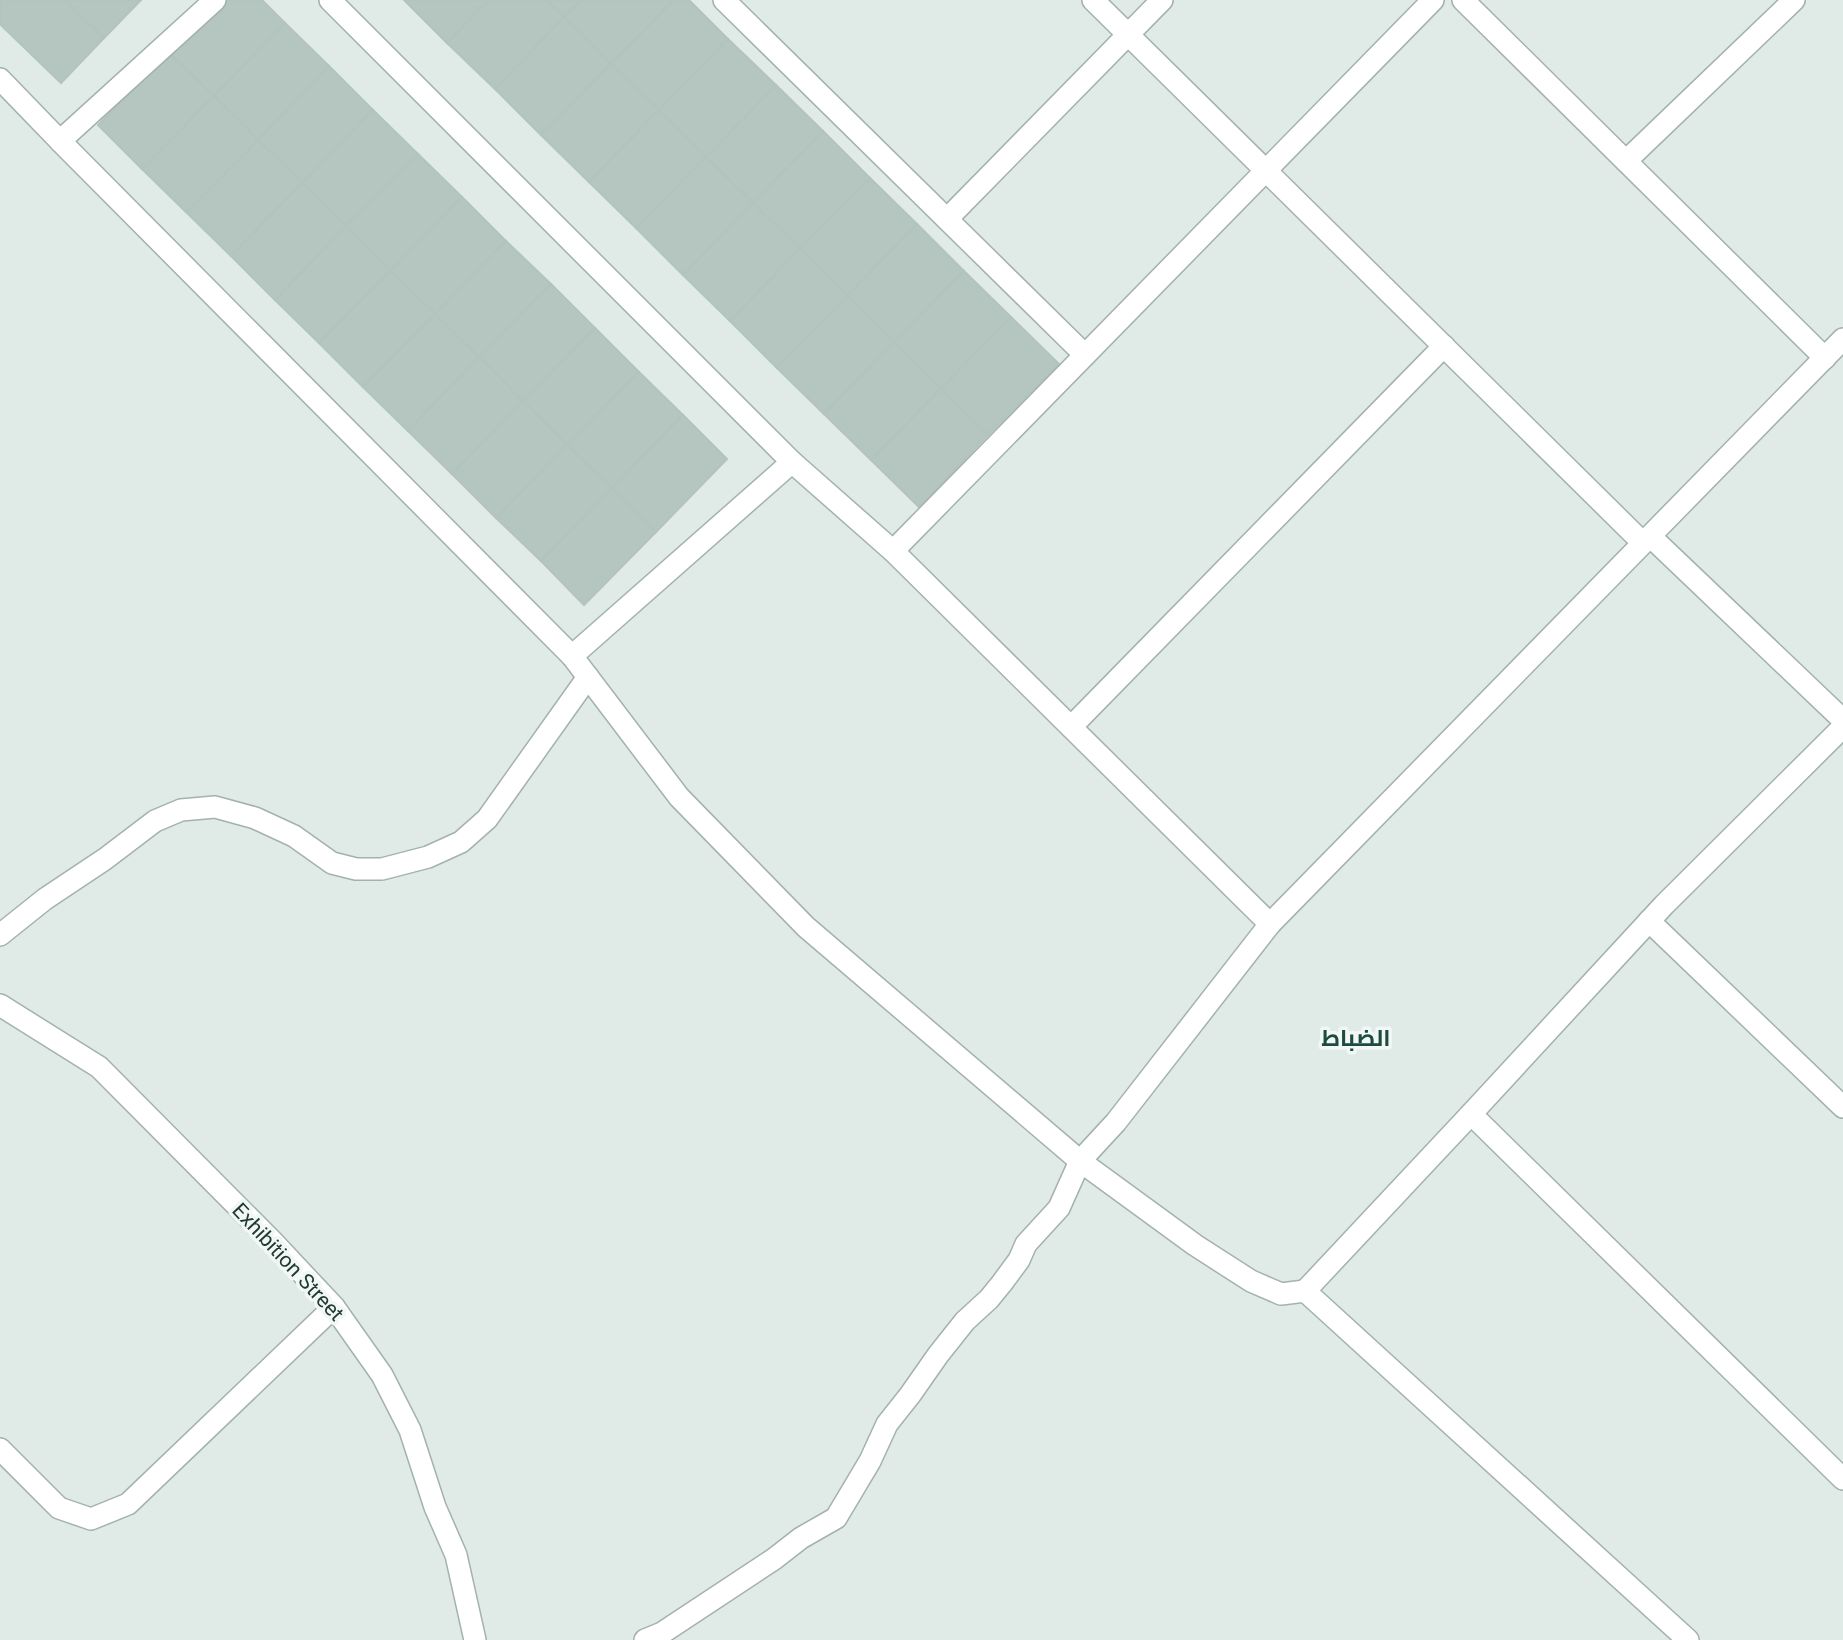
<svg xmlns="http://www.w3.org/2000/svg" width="1843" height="1640" viewBox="0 0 1843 1640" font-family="Roboto,Cairo,sans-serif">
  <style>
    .building { fill: #b5c5bf; stroke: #b3c4bd; stroke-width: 2 }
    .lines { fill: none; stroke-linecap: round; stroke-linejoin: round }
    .minor-casing { stroke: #a3b2ad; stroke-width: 24 }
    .minor { stroke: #fff; stroke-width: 21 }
    .labels { text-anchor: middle; stroke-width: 7; stroke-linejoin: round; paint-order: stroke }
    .street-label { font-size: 21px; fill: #213a33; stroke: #f0f7f4 }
    .neighbourhood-label { font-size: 23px; font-weight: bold; fill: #1e4b40; stroke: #f0f7f4 }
  </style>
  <rect width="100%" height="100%" fill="#e0eae6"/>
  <g class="building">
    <path d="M1 0H65L104 38 61 83 0 24Z"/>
    <path d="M65 0H141L104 38Z"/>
    <path d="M220 0H262L285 23 214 96 169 53Z"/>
    <path d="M404 0H489L447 43Z"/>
    <path d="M489 0H547L564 17 495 89 447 43Z"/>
    <path d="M547 0H581L564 17Z"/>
    <path d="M581 0H674L611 64 564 17Z"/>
    <path d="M674 0H689L728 39 659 110 611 64Z"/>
    <path d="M564 17 611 64 541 135 495 89Z"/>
    <path d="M285 23 329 66 258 140 214 96Z"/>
    <path d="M728 39 776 85 706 157 659 110Z"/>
    <path d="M169 53 214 96 142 169 98 125Z"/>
    <path d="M611 64 659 110 589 182 541 135Z"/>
    <path d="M329 66 373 110 302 183 258 140Z"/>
    <path d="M776 85 823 131 753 203 706 157Z"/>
    <path d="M214 96 258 140 186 212 142 169Z"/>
    <path d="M373 110 418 154 346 226 302 183Z"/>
    <path d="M659 110 706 157 636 228 589 182Z"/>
    <path d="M823 131 870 178 800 249 753 203Z"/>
    <path d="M258 140 302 183 231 256 186 212Z"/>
    <path d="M418 154 462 197 390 271 346 226Z"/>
    <path d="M706 157 753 203 683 275 636 228Z"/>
    <path d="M870 178 917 224 847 296 800 249Z"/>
    <path d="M302 183 346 226 275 300 231 256Z"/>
    <path d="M462 197 506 241 435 314 390 271Z"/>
    <path d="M753 203 800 249 730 321 683 275Z"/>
    <path d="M917 224 964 271 894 342 847 296Z"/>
    <path d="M346 226 390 271 319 343 275 300Z"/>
    <path d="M506 241 551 284 479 357 435 314Z"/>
    <path d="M800 249 847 296 777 368 730 321Z"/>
    <path d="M390 271 435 314 363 387 319 343Z"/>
    <path d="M964 271 1011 317 941 389 894 342Z"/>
    <path d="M551 284 595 328 523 401 479 357Z"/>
    <path d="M847 296 894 342 824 414 777 368Z"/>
    <path d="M435 314 479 357 408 431 363 387Z"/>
    <path d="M1011 317 1059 364 988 435 941 389Z"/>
    <path d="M595 328 639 372 567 445 523 401Z"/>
    <path d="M894 342 941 389 871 460 824 414Z"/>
    <path d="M479 357 523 401 452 474 408 431Z"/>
    <path d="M639 372 683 415 612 488 567 445Z"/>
    <path d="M941 389 988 435 919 507 871 460Z"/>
    <path d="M523 401 567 445 496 518 452 474Z"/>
    <path d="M683 415 727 459 656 532 612 488Z"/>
    <path d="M567 445 612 488 541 561 496 518Z"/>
    <path d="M612 488 656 532 584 605 541 561Z"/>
  </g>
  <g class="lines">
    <defs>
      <g id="minor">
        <path d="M215 0 60 141 572 656 679 797 806 927 1080 1161 1195 1245 1251 1281 1281 1294 1305 1291 1688 1640"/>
        <path d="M330 0 792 462 893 551 1270 924"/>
        <path d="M724 0 1085 355"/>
        <path d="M1093 0 1643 543"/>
        <path d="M1463 0 1825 358"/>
        <path d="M0 79 60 141"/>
        <path d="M1626 161 1794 0"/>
        <path d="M947 219 1162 0"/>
        <path d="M1650 536 1843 720"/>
        <path d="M893 551 1433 0"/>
        <path d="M572 656 792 462"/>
        <path d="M1071 727 1444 346"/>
        <path d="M1649 921 1843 1107"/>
        <path d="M0 935 45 899 105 859 155 821 181 810 215 807 255 818 294 836 332 863 356 869H382L428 857 461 842 487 819 588 677"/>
        <path d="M0 1005 99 1067 273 1242 334 1307 382 1375 410 1430 435 1507 456 1555 475 1640"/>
        <path d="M1471 1114 1843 1479"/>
        <path d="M1305 1291 1471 1114 1664 905 1843 727"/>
        <path d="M0 1449 59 1508 91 1519 128 1504 334 1307"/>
        <path d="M645 1640 662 1633 774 1559 801 1538 836 1518 870 1461 887 1424 910 1395 938 1355 965 1321 989 1299 1002 1283 1019 1260 1026 1244 1059 1208 1080 1161 1116 1122 1270 924 1843 339"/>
      </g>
    </defs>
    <use href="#minor" class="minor-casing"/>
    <use href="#minor" class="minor"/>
  </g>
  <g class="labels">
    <g class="street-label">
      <text transform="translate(288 1262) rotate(47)" y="7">Exhibition Street</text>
    </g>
    <g class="neighbourhood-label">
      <text x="1356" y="1046">الضباط</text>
    </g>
  </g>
</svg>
